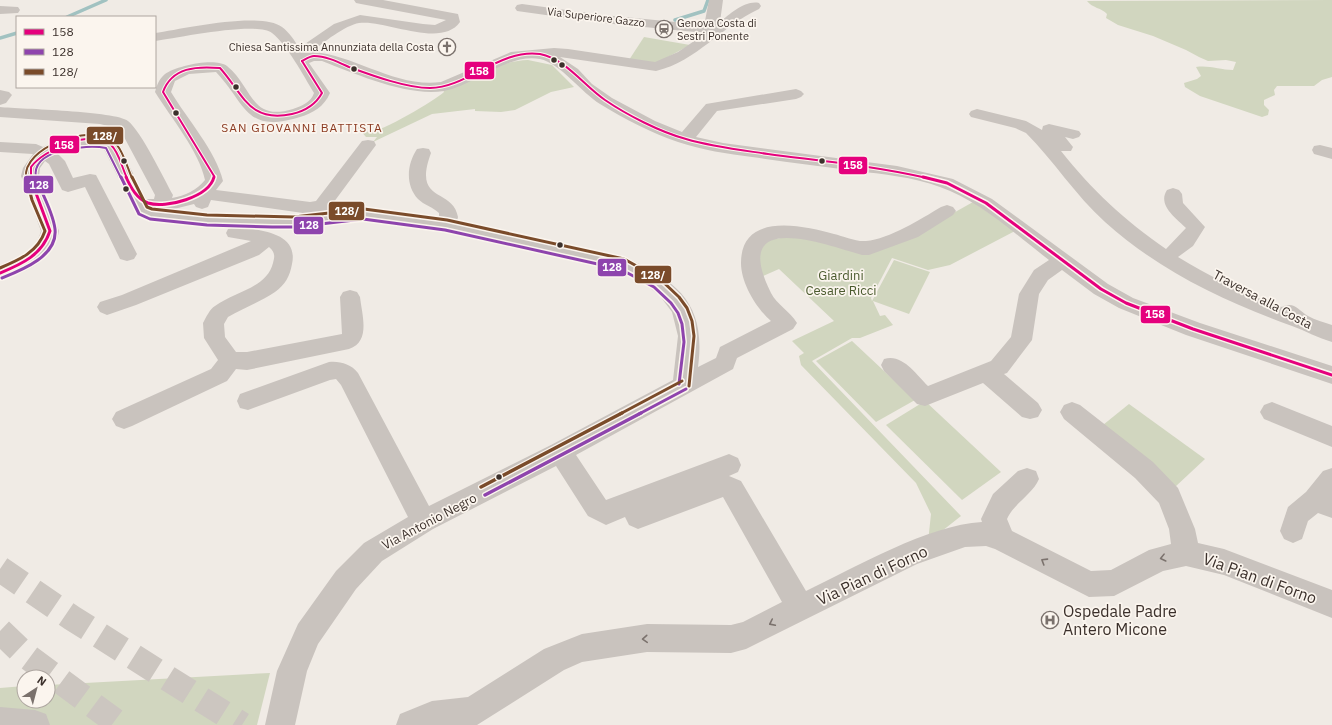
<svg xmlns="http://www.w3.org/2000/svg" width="1332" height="725" viewBox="0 0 1332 725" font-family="'IBM Plex Sans',sans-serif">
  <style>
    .green { fill: #d1d6bf }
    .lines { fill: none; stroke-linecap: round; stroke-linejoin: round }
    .stream { stroke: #a1c2c1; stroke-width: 3.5 }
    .highway-tunnel { stroke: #ccc6c0; stroke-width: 26; stroke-dasharray: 26 14; stroke-linecap: butt }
    .minor { fill: #c9c3be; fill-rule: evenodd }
    .bus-1-far1-casing { stroke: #fbf5ee; stroke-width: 4 }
    .bus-1-casing { stroke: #fbf5ee; stroke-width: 6 }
    .bus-2-far2-casing { stroke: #fbf5ee; stroke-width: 4 }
    .bus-2-far1-casing { stroke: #fbf5ee; stroke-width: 6 }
    .bus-2-casing { stroke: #fbf5ee; stroke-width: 6 }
    .bus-3-far2-casing { stroke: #fbf5ee; stroke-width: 4 }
    .bus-3-far1-casing { stroke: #fbf5ee; stroke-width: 6 }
    .bus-3-casing { stroke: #fbf5ee; stroke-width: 6 }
    .bus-1-far1 { stroke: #e5007d; stroke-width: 2 }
    .bus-1 { stroke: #e5007d; stroke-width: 3 }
    .bus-2-far2 { stroke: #8e44ad; stroke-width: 2 }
    .bus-2-far1 { stroke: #8e44ad; stroke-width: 3 }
    .bus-2 { stroke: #8e44ad; stroke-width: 3.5 }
    .bus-3-far2 { stroke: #7a4b2a; stroke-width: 2 }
    .bus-3-far1 { stroke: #7a4b2a; stroke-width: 3 }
    .bus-3 { stroke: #7a4b2a; stroke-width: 3.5 }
    .oneway { stroke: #7b726d }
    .bus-dot { fill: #3b302b; stroke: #fbf5ee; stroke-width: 1.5 }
    .labels { text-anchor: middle; stroke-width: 3.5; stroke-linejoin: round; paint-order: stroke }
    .far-street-label { font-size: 11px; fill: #3b302b; stroke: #fbf5ee }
    .far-poi-label { font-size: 11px; fill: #3b302b; stroke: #fbf5ee; text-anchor: start }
    .far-neighbourhood-label { font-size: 12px; letter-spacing: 1px; fill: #8c3b22; stroke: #fbf5ee }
    .park-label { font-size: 13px; fill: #4a5a2e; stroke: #fbf5ee }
    .street-label { font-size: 13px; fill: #3b302b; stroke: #fbf5ee }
    .near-street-label { font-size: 16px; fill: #3b302b; stroke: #fbf5ee }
    .near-poi-label { font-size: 16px; fill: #3b302b; stroke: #fbf5ee; text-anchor: start }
    .line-badge { stroke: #fbf5ee; stroke-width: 1.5 }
    .badge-label { font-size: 11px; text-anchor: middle; font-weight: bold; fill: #fff }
  </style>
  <rect width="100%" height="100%" fill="#f0ebe5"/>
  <g class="green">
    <path d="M1332 0V77L1322 80 1314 86H1277L1274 90 1275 95 1264 100V105L1269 110 1268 115 1262 117 1200 96 1185 87 1184 83 1197 79 1201 76 1196 67C1209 65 1220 70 1233 70L1236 62 1226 60 1208 61 1199 57 1186 50 1153 36 1118 25 1106 18 1107 14C1102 8 1092 8 1087 1Z"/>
    <path d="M644 37 690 45 655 64 629 60Z"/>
    <path d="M528 60 552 65 574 87 551 92 515 110 501 112 475 111V109L432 114 373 142 377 137H366L353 122C357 126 363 131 369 132 380 133 434 101 444 92L443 90C470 78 499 61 528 60Z"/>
    <path d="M973 202 1015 231 950 265 928 270 892 258 871 298 872 301 894 260 930 272 909 314 873 301 880 316 885 315 893 325 860 338H852L812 361 961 516 928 542 931 514 916 483 801 365 799 356 804 353 792 341 834 321 779 269 761 277 757 246 764 240 798 236 865 253 941 220Z"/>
    <path d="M852 341 915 400 876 422 816 361Z"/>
    <path d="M925 401 1001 472 962 500 886 425Z"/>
    <path d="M1129 404 1205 459 1175 487 1098 429Z"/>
    <path d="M270 673 257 725H0V688L24 686V701H48V685Z"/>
  </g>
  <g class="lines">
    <g class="stream">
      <path d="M67 17 106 0"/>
      <path d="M675 20 704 11 708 0"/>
      <path d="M0 38 17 33"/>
    </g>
    <g class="highway-tunnel">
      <path d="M0 569 72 618 242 725"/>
      <path d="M0 631 24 654 120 725"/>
    </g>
    <g class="minor">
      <path d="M354 0H383L458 14 460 22C441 49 385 19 359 23 346 25 322 43 312 52 356 55 395 88 441 82L511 52 554 48 568 49 655 62 678 52 706 33 603 23 517 11 515 8 517 5 522 4 603 15 707 25 705 21 709 0H723L720 22C730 14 745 0 759 3L761 6 759 9C721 26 698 61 656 71L560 57 578 69 592 84 612 98 655 121 682 132 706 104 796 89 801 91 804 94 801 97 796 99 717 111 696 137 723 143 897 166 953 179 992 199 1108 284 1133 298 1200 323 1332 366V384L1186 335 1119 308 1094 294 1062 270 1048 280 1039 294 1032 340 1007 373 1004 374 1038 403 1042 410 1038 417 1030 419 1022 417 983 383 925 406 917 404 884 371 881 365 884 359C902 353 916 374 928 386L991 361 1011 337 1019 294 1034 270 1049 260C1016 235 979 200 940 187 913 177 883 174 855 171 820 166 786 162 752 157 728 154 702 150 678 142 652 133 624 119 600 104 582 93 560 63 540 59 508 53 475 85 444 91 407 97 356 74 322 61H314L309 63 330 93C324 107 313 113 300 117 245 134 247 105 216 72L189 74 175 81 171 92C187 119 216 151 223 181L216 190 310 202 316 201 362 141 368 140 374 141 376 145 328 210 310 214 211 200 208 207 202 209 196 207 194 204 170 210 207 214 294 216 363 208 439 218V213C433 207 424 205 418 199 405 185 407 164 417 149L423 148 429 149 431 153C412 204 453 187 458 217L457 221 629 259C681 283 706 307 698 367L716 358 720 347 771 321C756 308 741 283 741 263 741 212 801 225 834 234 843 236 856 242 866 241 889 239 921 219 941 207L947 205 953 207 956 211 953 215 918 237 869 255H862C821 243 729 209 771 293 777 305 790 311 797 323L793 329 737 358 733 369 576 455 606 500 729 454 738 458 741 465 738 472 729 476 741 481 806 591C856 567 928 525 982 522L981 519 993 494 1018 471 1027 468 1036 471 1039 479C1032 495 1014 503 1007 519L1012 531 1091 571 1111 570 1149 550 1171 544 1169 529 1159 503 1135 478 1064 419 1060 412 1064 405 1072 402 1080 405 1153 462 1178 488 1195 529 1198 543 1224 549 1332 590V618L1224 575 1186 566 1163 571 1114 596 1089 597 995 549 986 546 965 547 917 564 746 649 731 653 647 652 582 662 564 670 477 725H396L400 714 432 701 468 697 544 649 582 634 647 624 731 625 743 622 782 602 723 497 638 529 629 525 625 517 606 525 588 516 556 466 433 529 382 561 356 589 318 644 307 671 295 725H265L277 671 298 624 336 571 364 543 408 517 341 385 336 379 330 380 248 410 240 408 237 401 240 394 329 362C340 361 351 364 358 373L429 506 551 445 673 380 678 336 672 312 660 296 650 288 617 270 446 231 363 220 294 228 237 227C259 230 299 232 292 264 290 276 285 285 275 292 260 302 243 308 228 317L224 324 225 337 236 352H247L342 334 340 297 343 292 350 290 357 292 360 297C362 315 371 342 349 349L247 370 236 369 227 381 132 426 124 429 116 426 112 419 116 412 211 369 218 360 204 338 203 323C206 317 210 309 215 306 234 292 267 288 273 263 275 256 275 252 269 247L259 255 136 305 107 315 100 312 97 307 100 302 122 295 251 241 228 237 226 233 228 229 234 227C203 226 166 226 137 215L103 147C88 142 70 146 57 153L65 161 73 178 90 174 96 175 137 254 134 259 127 261 120 259 85 187 68 192 62 190 49 164 45 161 40 168 39 176 59 231C54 260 26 273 0 280V265C17 258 36 251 41 231L21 176 23 168 33 154 0 152V142L36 144 43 147C59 139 106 126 118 144L146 199H154L155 195 123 135 116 128 100 124 0 117V107C21 109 116 111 128 121 141 131 164 179 173 195L172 198C185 196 197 190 205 180 199 151 171 118 155 92 157 85 159 79 165 74 176 66 215 57 227 66 253 87 250 122 293 109 302 106 311 102 314 93 303 75 288 46 272 33 257 21 177 38 155 41V33C183 29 260 11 282 27 289 32 295 41 299 48L334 24 360 15 423 24 435 25 446 20 361 4 356 3Z"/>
      <path d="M0 6 18 7 20 10 18 13 0 14Z"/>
      <path d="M0 90 9 92 12 95 6 103 0 105Z"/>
      <path d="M977 109 1026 121 1042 130 1043 126 1049 124 1079 131 1081 134 1079 137 1073 139 1065 137 1073 147 1071 151H1061C1092 190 1124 220 1166 249L1186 228C1176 218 1157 205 1167 190L1173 188 1179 190 1182 194 1183 203 1205 227 1193 246 1178 257C1211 277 1246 295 1282 307 1294 301 1298 310 1308 316 1315 320 1324 322 1332 325V342C1318 338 1306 331 1292 326 1222 300 1161 272 1105 222 1075 195 1054 161 1026 133L1015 128 971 117 969 114 971 111Z"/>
      <path d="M1320 145 1332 148V159L1314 154 1312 150 1314 146Z"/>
      <path d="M1272 402 1332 426V447L1264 419 1260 412 1264 405Z"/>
      <path d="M1332 468V518L1318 513 1308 521 1302 539 1293 543 1284 539 1280 531 1288 507 1306 492 1323 471Z"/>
      <path d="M0 707 35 710 46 714 50 725H0Z"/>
    </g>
    <defs>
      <g id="bus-1-far1">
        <path d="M302 61C306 59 310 56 314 56 326 56 338 62 349 67 371 75 406 88 430 88 467 88 501 48 540 54 566 59 584 86 605 100 627 115 660 132 686 139 713 147 741 150 768 154 821 161 875 166 927 178"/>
        <path d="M31 178V167C43 150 92 128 111 145 119 152 122 168 127 178"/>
        <path d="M214 178V176L163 92C172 67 197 66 220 68 244 95 249 123 292 114 305 111 316 104 322 93L302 61"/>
      </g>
      <g id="bus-1">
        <path d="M126 177C131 188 137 199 148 203 166 209 209 197 214 177"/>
        <path d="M923 177 947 183 986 203 1101 289 1126 303 1193 329 1332 375"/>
        <path d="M0 273C22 264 42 255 50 231L30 177"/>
      </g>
      <path id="bus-2-far2" d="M36 178C30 149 87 144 106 148L121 178"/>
      <g id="bus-2-far1">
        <path d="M121 177 139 214 150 219 207 225 272 227H295L363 219 445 230 620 269 654 287 671 303 678 313 682 324 684 342 679 384"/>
        <path d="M2 278C22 270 58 256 55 229 53 212 42 193 35 177"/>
        <path d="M639 414 686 389"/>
      </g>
      <path id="bus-2" d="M485 495 641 413"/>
      <path id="bus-3-far2" d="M26 178C22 147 90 124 112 140 122 147 127 167 132 178"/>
      <g id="bus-3-far1">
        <path d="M132 177 147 207 152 209 207 215 294 217 364 209 447 220 624 259 660 279 679 297 687 308 692 321 694 336 689 386"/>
        <path d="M0 268C19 260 38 252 45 231L32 200 26 177"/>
        <path d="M620 414 682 381"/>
      </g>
      <path id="bus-3" d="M481 487 622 413"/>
    </defs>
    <use href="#bus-1-far1" class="bus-1-far1-casing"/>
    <use href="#bus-1" class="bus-1-casing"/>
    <use href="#bus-2-far2" class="bus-2-far2-casing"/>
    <use href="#bus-2-far1" class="bus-2-far1-casing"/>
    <use href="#bus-2" class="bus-2-casing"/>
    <use href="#bus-3-far2" class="bus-3-far2-casing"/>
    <use href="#bus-3-far1" class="bus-3-far1-casing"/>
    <use href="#bus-3" class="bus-3-casing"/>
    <use href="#bus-1-far1" class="bus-1-far1"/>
    <use href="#bus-1" class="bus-1"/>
    <use href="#bus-2-far2" class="bus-2-far2"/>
    <use href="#bus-2-far1" class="bus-2-far1"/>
    <use href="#bus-2" class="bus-2"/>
    <use href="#bus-3-far2" class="bus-3-far2"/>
    <use href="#bus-3-far1" class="bus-3-far1"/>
    <use href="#bus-3" class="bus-3"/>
  </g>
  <defs><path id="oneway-chevron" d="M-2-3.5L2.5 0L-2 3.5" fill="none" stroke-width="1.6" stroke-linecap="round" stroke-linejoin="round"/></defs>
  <g class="oneway">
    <use href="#oneway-chevron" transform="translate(1163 558) rotate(166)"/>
    <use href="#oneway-chevron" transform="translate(1044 561) rotate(-148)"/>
    <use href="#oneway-chevron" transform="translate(772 623) rotate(154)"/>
    <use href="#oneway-chevron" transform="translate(645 639) rotate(176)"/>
  </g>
  <defs>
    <symbol id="station-ring" viewBox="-11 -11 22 22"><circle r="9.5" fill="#fbf5ee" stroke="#7a716c" stroke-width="1.5"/><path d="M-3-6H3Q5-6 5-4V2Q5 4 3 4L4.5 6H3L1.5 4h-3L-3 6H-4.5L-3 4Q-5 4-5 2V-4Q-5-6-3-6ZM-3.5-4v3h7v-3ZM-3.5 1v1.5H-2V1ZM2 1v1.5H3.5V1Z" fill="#7a716c"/></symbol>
    <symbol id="church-ring" viewBox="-11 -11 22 22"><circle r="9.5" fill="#fbf5ee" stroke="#7a716c" stroke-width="1.5"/><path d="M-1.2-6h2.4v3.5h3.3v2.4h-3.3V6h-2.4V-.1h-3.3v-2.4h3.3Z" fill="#7a716c"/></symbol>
    <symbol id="hospital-ring" viewBox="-11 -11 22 22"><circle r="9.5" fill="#fbf5ee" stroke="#7a716c" stroke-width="1.5"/><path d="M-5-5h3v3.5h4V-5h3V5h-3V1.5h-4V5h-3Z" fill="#7a716c"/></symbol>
  </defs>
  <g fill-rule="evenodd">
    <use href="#station-ring" x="654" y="19" width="20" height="20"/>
    <use href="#church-ring" x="437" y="37" width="20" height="20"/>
    <use href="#hospital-ring" x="1040" y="610" width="20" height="20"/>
  </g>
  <g class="bus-dot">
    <circle cx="554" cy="60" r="3.5"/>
    <circle cx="562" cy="65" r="3.5"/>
    <circle cx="354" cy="69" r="3.5"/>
    <circle cx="236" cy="87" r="3.5"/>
    <circle cx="176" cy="113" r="3.5"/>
    <circle cx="124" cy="161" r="3.5"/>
    <circle cx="822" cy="161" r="3.5"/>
    <circle cx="126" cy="189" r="3.5"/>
    <circle cx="560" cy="245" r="3.5"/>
    <circle cx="499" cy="477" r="3.5"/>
  </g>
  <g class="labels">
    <g class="far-street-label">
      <text transform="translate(596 17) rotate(7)" y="4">Via Superiore Gazzo</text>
    </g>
    <g class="far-poi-label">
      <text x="677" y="27">Genova Costa di<tspan x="677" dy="13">Sestri Ponente</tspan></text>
      <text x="434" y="51" text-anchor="end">Chiesa Santissima Annunziata della Costa</text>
    </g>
    <g class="far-neighbourhood-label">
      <text x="302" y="132">SAN GIOVANNI BATTISTA</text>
    </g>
    <g class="park-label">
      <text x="841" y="280">Giardini<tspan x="841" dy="15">Cesare Ricci</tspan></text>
    </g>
    <g class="street-label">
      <text transform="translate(1263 299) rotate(28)" y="5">Traversa alla Costa</text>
      <text transform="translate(429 521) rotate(-28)" y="5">Via Antonio Negro</text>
    </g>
    <g class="near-street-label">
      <text transform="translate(872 575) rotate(-25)" y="6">Via Pian di Forno</text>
      <text transform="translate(1260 578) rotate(20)" y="6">Via Pian di Forno</text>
    </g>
    <g class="near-poi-label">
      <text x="1063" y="617">Ospedale Padre<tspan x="1063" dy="18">Antero Micone</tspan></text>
    </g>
  </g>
  <g class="line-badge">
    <rect x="464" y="61" width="31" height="19" rx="4" fill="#e5007d"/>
    <rect x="86" y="126" width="38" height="19" rx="4" fill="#7a4b2a"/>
    <rect x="49" y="135" width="31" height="19" rx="4" fill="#e5007d"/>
    <rect x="838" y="156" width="30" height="19" rx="4" fill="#e5007d"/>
    <rect x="23" y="175" width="31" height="19" rx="4" fill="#8e44ad"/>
    <rect x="328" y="201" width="37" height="20" rx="4" fill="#7a4b2a"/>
    <rect x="293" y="216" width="31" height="19" rx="4" fill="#8e44ad"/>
    <rect x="597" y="258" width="30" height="19" rx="4" fill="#8e44ad"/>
    <rect x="634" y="265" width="38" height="19" rx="4" fill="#7a4b2a"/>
    <rect x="1140" y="305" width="31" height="19" rx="4" fill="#e5007d"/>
  </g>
  <g class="badge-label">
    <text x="479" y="75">158</text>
    <text x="105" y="140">128/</text>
    <text x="64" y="149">158</text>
    <text x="853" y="169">158</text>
    <text x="39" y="189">128</text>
    <text x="347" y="215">128/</text>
    <text x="309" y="229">128</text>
    <text x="612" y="271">128</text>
    <text x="653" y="279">128/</text>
    <text x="1155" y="318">158</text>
  </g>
  <rect x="16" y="16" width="140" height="72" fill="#fbf5ee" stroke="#aea6a0"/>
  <rect x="24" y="29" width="20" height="6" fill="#e5007d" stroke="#aea6a0"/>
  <text x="52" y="36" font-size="12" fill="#3b302b">158</text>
  <rect x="24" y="49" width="20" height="6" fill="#8e44ad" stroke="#aea6a0"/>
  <text x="52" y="56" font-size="12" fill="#3b302b">128</text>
  <rect x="24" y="69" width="20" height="6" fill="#7a4b2a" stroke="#aea6a0"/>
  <text x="52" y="76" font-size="12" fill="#3b302b">128/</text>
  <g transform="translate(36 689) rotate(36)"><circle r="19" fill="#fbf5ee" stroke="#aea6a0"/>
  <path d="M0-3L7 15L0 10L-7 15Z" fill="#7a716c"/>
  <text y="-6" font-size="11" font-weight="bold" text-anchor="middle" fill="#3b302b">N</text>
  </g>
</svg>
